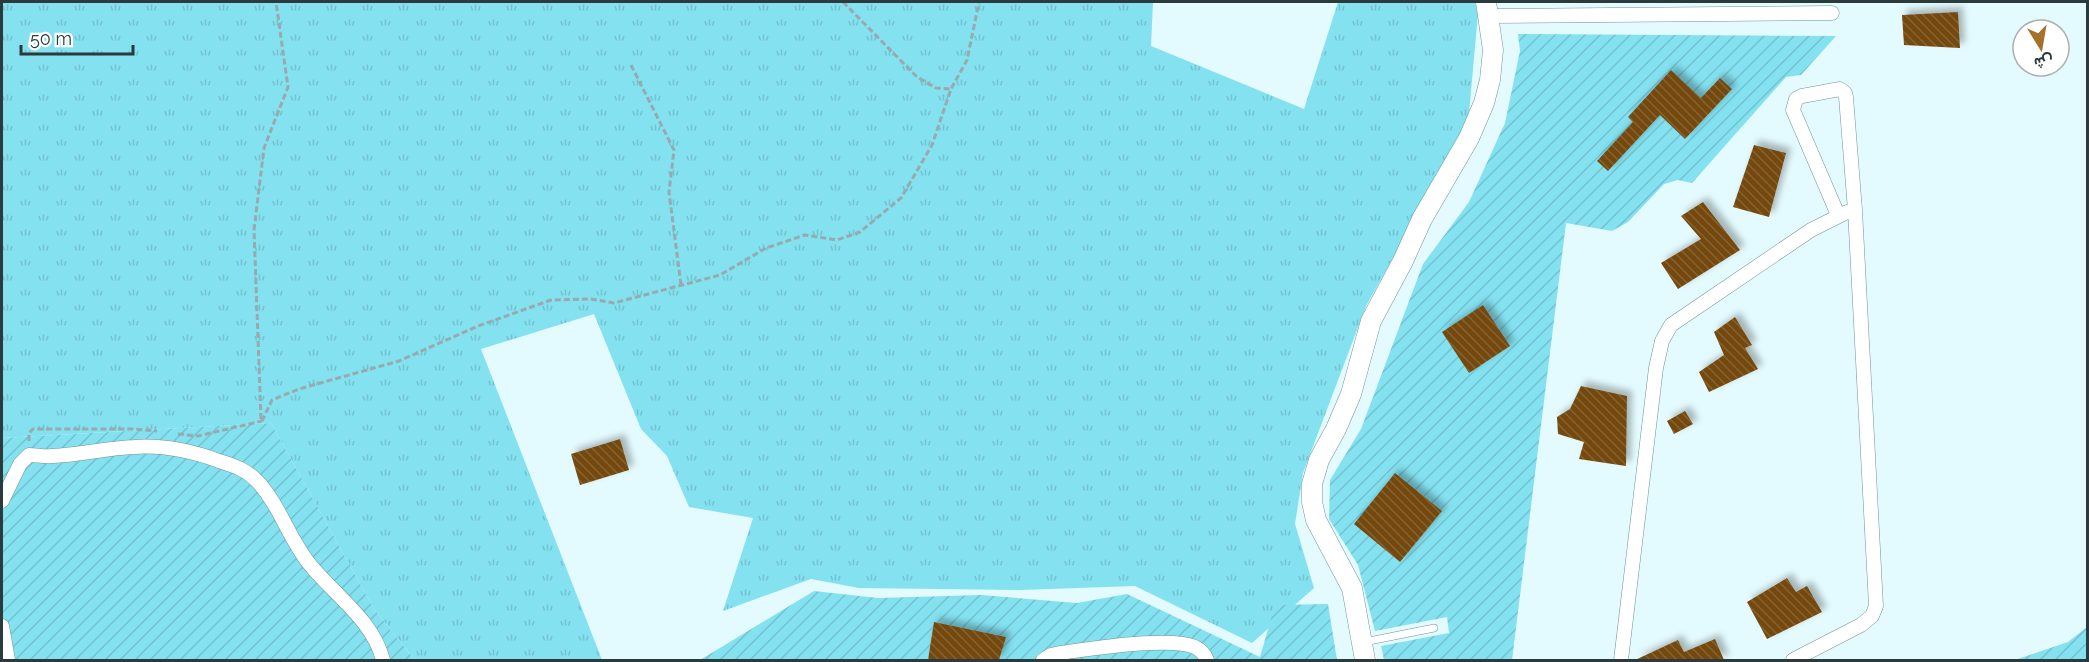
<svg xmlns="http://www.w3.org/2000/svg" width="2089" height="662" viewBox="0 0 2089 662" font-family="Raleway,Vazirmatn,sans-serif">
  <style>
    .grass { fill: url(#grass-tufts) }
    .garden { fill: url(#garden-furrows) }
    .building { fill: url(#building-back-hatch); filter: url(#shadow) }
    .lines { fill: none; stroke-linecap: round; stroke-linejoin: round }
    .lane-casing { stroke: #709499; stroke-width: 8 }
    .street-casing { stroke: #709499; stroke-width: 15 }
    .secondary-casing { stroke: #709499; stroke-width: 21 }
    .path { stroke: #97aaae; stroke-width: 3; stroke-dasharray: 6 3; stroke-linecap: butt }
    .lane { stroke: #fff; stroke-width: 7 }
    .street { stroke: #fff; stroke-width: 14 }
    .secondary { stroke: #fff; stroke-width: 20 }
  </style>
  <defs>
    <pattern id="grass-tufts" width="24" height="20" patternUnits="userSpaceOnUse" patternTransform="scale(1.5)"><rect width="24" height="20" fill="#84e1f0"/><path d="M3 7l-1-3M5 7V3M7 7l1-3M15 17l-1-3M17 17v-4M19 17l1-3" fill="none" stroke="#72c2cf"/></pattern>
    <pattern id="garden-furrows" width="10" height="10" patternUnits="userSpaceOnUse" patternTransform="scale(1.5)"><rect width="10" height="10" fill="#84e1f0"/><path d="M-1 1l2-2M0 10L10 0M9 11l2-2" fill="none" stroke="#72c2cf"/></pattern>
    <pattern id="building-back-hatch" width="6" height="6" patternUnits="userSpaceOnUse" patternTransform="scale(1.5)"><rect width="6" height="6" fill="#754a0e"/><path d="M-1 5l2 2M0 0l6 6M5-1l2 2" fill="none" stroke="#846233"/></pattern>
    <filter id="shadow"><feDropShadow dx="5" dy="-5" stdDeviation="3" flood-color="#0004"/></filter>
  </defs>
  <rect width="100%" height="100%" fill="#e3fafe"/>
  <path class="grass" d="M2 2H1153L1151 46 1304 109 1338 2H1475L1478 14 1468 124 1366 306 1303 473 1295 524 1314 588 1252 643 1135 586 1021 590 859 588 811 579 723 611 753 518 689 507 667 456 641 429 594 314 481 349 602 660H415L374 609 271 423 2 438Z"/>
  <g class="garden">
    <path d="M1518 34 1836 36 1801 75 1786 77 1692 183 1678 180 1664 184 1628 222 1612 231 1566 223 1512 660H1384L1381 646 1449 633 1447 617 1375 631 1358 565 1329 519 1330 480 1361 429 1423 264 1469 202 1505 123 1520 51Z"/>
    <path d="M271 423 374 609 415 660H2V438Z"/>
    <path d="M814 591 878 598 981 595 1077 603 1127 594 1260 657 1275 605 1328 604 1337 660H700Z"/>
    <path d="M2087 627V660H2015L2068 642Z"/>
  </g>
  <g class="building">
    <path d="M1958 12 1960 48 1904 45 1902 15Z"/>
    <path d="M1671 70 1701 98 1720 78 1732 89 1685 139 1660 115 1608 171 1597 161 1633 122 1628 117Z"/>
    <path d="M1754 145 1786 153 1769 217 1733 207Z"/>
    <path d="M1703 202 1740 250 1678 289 1661 263 1701 239 1681 216Z"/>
    <path d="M1483 305 1510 346 1469 373 1442 332Z"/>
    <path d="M1735 317 1752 345 1745 348 1758 369 1709 392 1699 372 1724 355 1714 332Z"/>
    <path d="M1581 386 1627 396 1626 466 1579 459 1584 442 1558 434 1557 417 1570 409Z"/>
    <path d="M1685 411 1693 424 1674 434 1667 421Z"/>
    <path d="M620 439 629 470 580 485 571 454Z"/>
    <path d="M1395 473 1442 511 1400 562 1354 524Z"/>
    <path d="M1787 578 1796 592 1807 586 1822 612 1767 639 1747 602Z"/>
    <path d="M934 622 1006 637 999 660H928Z"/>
    <path d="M1715 639 1724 660H1635L1678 640 1684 652Z"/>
  </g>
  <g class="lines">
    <defs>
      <path id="lane" d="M1364 642 1434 628"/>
      <g id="street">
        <path d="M1489 16 1832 13"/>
        <path d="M2 501 20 464 29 455C37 455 44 457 52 456 80 455 106 448 134 447 163 445 192 451 219 461 235 466 247 470 258 482 281 507 290 542 312 567 337 597 373 621 383 660"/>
        <path d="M2 626 8 660"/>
        <path d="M1043 660 1051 655 1060 653C1091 649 1170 636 1195 647 1201 650 1205 655 1207 660"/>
        <path d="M1621 660 1656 368 1662 341 1671 325 1811 230 1847 212"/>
        <path d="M1793 660 1861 625 1872 616 1876 606 1855 210 1846 97 1845 93 1840 89 1802 96 1796 99 1793 110 1838 215"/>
      </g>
      <path id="secondary" d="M1365 660 1352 588 1316 520 1312 502V484L1319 460 1336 429 1351 394 1371 321 1403 261 1422 219 1469 138 1484 103 1490 80 1493 50 1486 2"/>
    </defs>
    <use href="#lane" class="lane-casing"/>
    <use href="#street" class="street-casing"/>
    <use href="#secondary" class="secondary-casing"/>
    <g class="path">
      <path d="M843 2 917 77 936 88 950 89"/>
      <path d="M631 65 674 150 669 192 681 285"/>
      <path d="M261 419 254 230 264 148 288 87 276 2"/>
      <path d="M262 421 272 400 299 389 399 361 478 326 551 300 591 299 614 303 720 275 766 248 805 235 837 240 860 232 901 198 932 145 951 89 967 60 979 2"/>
      <path d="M178 434 198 436 262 421"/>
      <path d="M29 441V433L33 429H134L157 431"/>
    </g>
    <use href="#lane" class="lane"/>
    <use href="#street" class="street"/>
    <use href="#secondary" class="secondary"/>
  </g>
  <rect width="2089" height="662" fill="none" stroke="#2b3a3d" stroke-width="6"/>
  <g transform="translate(2041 48) rotate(169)"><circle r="28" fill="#ffffff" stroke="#aab0b1" stroke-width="1.5"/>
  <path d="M0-4.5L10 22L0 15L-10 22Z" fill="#a6702b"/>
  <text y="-9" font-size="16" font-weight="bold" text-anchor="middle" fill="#2b3a3d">ش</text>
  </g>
  <path d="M21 45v9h112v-9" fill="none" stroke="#2b3a3d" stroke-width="3"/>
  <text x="30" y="45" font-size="18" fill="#2b3a3d" stroke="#ffffff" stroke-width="4.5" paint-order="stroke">50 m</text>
</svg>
